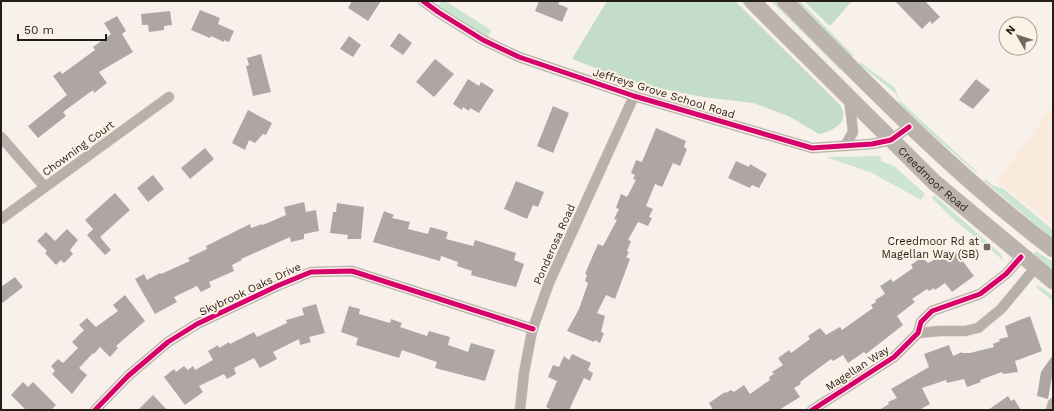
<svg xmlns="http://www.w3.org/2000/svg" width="1054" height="411" viewBox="0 0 1054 411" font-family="'Work Sans',sans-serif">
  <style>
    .built { fill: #f9eadc }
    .green { fill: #cce5d0 }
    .forest { fill: #c3ddc8 }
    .building { fill: #ada6a5 }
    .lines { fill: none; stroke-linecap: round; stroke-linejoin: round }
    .street-casing { stroke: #d5cfca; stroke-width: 11 }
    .primary-casing { stroke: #d5cfca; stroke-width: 17 }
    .street { stroke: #b9b0ac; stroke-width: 10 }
    .primary { stroke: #bcb3ae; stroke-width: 16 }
    .cycleway-casing { stroke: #fef1e5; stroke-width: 8 }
    .cycleway { stroke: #d6006c; stroke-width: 5 }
    .poi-dot { fill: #6e6862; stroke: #fef1e5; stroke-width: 1.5 }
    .labels { text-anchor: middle; stroke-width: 4; stroke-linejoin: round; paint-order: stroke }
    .street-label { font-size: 11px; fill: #241e19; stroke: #fef1e5 }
    .poi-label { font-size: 11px; fill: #241e19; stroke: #fef1e5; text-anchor: end }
  </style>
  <rect width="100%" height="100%" fill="#f8f1eb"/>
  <path class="built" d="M1053 106V225L1004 186 996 182Z"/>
  <g class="green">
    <path d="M441 1H445L491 30 488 37 442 10 439 5Z"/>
    <path d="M740 1H743L846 107Z"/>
    <path d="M771 1H777L843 67 840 70Z"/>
    <path d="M796 1H800L854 56H850Z"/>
    <path d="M860 62 895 88 899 100 977 172H975L909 114 901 106 895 93 859 64Z"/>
    <path d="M878 156 881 158V161L894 166 925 194 921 200 872 173 826 157Z"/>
    <path d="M985 179 992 185 1004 189 1053 230V239L984 181Z"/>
    <path d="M934 195 1001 254 1004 261 952 218 932 198Z"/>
    <path d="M1036 251 1053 262V270L1033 255Z"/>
    <path d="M1035 286 1041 287 1053 296V301Z"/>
  </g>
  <g class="forest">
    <path d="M607 1H735L840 105C851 122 833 131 819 134L788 116 753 103 703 97 663 89 623 79 572 59Z"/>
    <path d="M804 1H852L830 26Z"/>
  </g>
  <g class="building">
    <path d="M352 1H381L368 21 348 8Z"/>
    <path d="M539 1H560L558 4 568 8 562 22 535 11Z"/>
    <path d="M895 1H925L940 17 932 24 930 21 922 29Z"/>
    <path d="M200 10 220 18 218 24 234 31 229 42 224 40V42L211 36 210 38 191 30Z"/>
    <path d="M170 11 172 25 164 26V30L149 32 148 25H142L141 14Z"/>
    <path d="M117 16 126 31 122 34 133 52 99 72 107 83 94 93 93 90 63 112 66 116 38 138 28 126 67 95 53 76 60 71 62 74 95 50 93 47 111 34 104 23Z"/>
    <path d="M399 33 412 43 403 55 390 46Z"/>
    <path d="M349 36 361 45 353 57 340 49Z"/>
    <path d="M261 54 271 92 253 96 246 66 249 65 247 58Z"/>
    <path d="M435 59 454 74 434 97 416 82Z"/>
    <path d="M468 79 479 86 481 82 494 90 479 113 470 108 469 111 463 107 462 110 453 104Z"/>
    <path d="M976 79 990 90 973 109 959 100Z"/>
    <path d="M553 106 569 113 553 153 537 146Z"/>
    <path d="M248 110 272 123 266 135 263 134 255 143 249 140 245 150 232 143Z"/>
    <path d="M656 128 686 141 684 147 687 149 680 166 673 163 662 187 655 184 646 206 653 209 649 217 652 218 648 226 638 222 628 240 631 241 627 251 629 252 626 257 630 259 615 299 606 295 597 313 605 316 601 332 604 333 600 343 595 340 594 342 567 331 579 309 588 283 585 281 587 275 585 274 590 262 598 244 603 246 617 220 614 219 619 209 616 208 621 194 627 197 636 180 633 179 635 175 631 173 636 160 642 162Z"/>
    <path d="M205 148 214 159 190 179 181 168Z"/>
    <path d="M736 161 749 167 750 164 767 174 759 188 752 185 750 188 728 178Z"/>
    <path d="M153 175 164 189 148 202 137 188Z"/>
    <path d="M516 181 544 192 538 207 533 205 527 219 504 209Z"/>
    <path d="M115 193 130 210 100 237 111 250 105 255 87 235 93 229 85 220Z"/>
    <path d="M304 202 306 212 316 210 319 231 304 234V239L291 242 290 237 241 259 242 260 232 265 234 271 209 282 211 287 201 292 197 286 174 297 177 302 155 314 135 279 144 274 147 280 160 273 161 274 190 261 188 258 207 249 206 246 250 224 251 228 262 224 263 225 286 215 284 207Z"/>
    <path d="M337 203 364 207 361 239H347L348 235 330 233 333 212H336Z"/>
    <path d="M384 211 394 215 392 218 410 222 408 229 428 234 430 227 448 232 446 239 473 246 475 240 516 253 514 260 524 264 516 287 471 275 472 271 457 266 458 262 441 256 440 261 373 242Z"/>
    <path d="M67 229 78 240 70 250 73 254 64 263 61 260 56 265 45 253 47 251 37 241 46 232 55 241Z"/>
    <path d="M955 251 974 276 952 292 945 283 935 290 934 288 929 291 927 289 912 299 915 302 897 316 903 325 866 354 864 352 848 363 843 355 833 361 831 359 800 382 801 384 794 388 800 397 779 410H713L709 403 725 392 726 393 731 390 734 392 744 385 750 394 770 380 769 377 774 374 772 372 783 365 778 358 789 350 791 353 810 339 808 336 820 328 826 335 840 327 842 330 873 308 871 305 876 302 875 300 885 294 880 286 891 279 893 282 913 268 911 265 922 257 928 263 943 255 945 258Z"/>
    <path d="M15 277 23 287 1 304V287Z"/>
    <path d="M125 295 145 321 116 346 118 348 110 357 100 347 94 354 93 353 79 368 87 375 72 394 52 374 55 371 51 366 58 359 63 363 78 348 72 342 84 330 79 325 87 318 96 327 118 311 113 305Z"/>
    <path d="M316 304 325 333 309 337 311 342 300 345 299 339 273 352 277 359 260 368 254 358 234 368 236 374 227 379 224 374 199 386 203 392 185 405 164 377 174 369 176 372 184 366 188 370 193 366 195 370 213 360 208 351 218 345 219 348 229 342 230 344 254 332 257 337 287 323 286 320 304 315 302 308Z"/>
    <path d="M349 306 360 309 359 314 390 323 391 319 402 323 400 327 427 336 429 331 450 337 448 345 468 352 471 343 495 350 485 381 435 368 437 362 402 350 399 358 356 345 358 338 341 332Z"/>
    <path d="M1030 316 1042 351 1015 361 1018 372 1003 374 1002 372 980 380 981 382 967 387 964 379 947 383 946 380 922 388 930 404 919 410H879L889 404 888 402 897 398 891 389 929 367 924 354 949 345 953 356 962 352V353H970L994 347 993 344 1000 341 999 339 1008 337 1005 326Z"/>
    <path d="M572 354 591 363 588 370 593 373 590 381 584 378 569 410H552L546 407 557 381 548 377 553 365 559 367 564 356 569 360Z"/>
    <path d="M1053 355V371L1048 399 1037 396 1041 372Z"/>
    <path d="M23 382 28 387 33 382 56 405 51 410H26L11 395Z"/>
    <path d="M153 395 167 410H138Z"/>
    <path d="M1008 396 1011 401 1014 399 1021 410H988Z"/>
  </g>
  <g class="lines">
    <defs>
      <g id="street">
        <path d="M423 1 438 12 483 40 519 57 634 96 812 148 872 144 891 140 909 127"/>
        <path d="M1 137 44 186"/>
        <path d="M845 146 853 132 849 98"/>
        <path d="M1 219 169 97"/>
        <path d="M918 333 940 331H965L978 328 1001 309 1035 268"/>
        <path d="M95 410 128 376 168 342 197 324 277 286 311 272 352 271 533 329"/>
        <path d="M520 410 524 373 532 331 549 283 634 96"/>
        <path d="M812 410 894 357 918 333 921 322 932 311 980 294 1006 274 1021 257"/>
        <path d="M1051 410 1053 403"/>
      </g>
      <g id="primary">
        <path id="s1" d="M752 1 934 182 1053 281"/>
        <path d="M785 1C871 88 955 175 1053 249"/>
      </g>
    </defs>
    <use href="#street" class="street-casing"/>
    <use href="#primary" class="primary-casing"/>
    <use href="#street" class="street"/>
    <use href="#primary" class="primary"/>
    <defs>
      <g id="cycleway">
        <path d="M423 1 438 12 483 40 519 57 634 96 812 148 872 144 891 140 909 127"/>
        <path d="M95 410 128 376 168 342 197 324 277 286 311 272 352 271 533 329"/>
        <path d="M812 410 894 357 918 333 921 322 932 311 980 294 1006 274 1021 257"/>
      </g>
    </defs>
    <use href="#cycleway" class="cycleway-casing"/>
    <use href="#cycleway" class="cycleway"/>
  </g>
  <rect class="poi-dot" x="983" y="243" width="8" height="8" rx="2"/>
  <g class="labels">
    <g class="street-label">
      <text transform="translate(664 93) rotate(17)" y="4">Jeffreys Grove School Road</text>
      <text transform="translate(78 148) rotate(-36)" y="4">Chowning Court</text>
      <text dy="4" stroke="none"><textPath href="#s1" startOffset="254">Creedmoor Road</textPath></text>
      <text transform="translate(554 244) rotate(-66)" y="4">Ponderosa Road</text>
      <text transform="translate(250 289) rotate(-25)" y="4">Skybrook Oaks Drive</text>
      <text transform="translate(857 368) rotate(-33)" y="4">Magellan Way</text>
    </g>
    <g class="poi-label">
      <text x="979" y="245">Creedmoor Rd at<tspan x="979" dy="13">Magellan Way (SB)</tspan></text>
    </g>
  </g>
  <rect width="1054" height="411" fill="none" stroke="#241e19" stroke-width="4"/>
  <g transform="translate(1018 36) rotate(309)"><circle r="19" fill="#fef1e5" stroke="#a79d93"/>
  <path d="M0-3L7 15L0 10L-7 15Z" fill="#6e6862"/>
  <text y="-6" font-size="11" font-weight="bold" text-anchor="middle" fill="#241e19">N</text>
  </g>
  <path d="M18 34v6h88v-6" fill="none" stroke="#241e19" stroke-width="2"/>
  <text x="24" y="34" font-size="12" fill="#241e19" stroke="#fef1e5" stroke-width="3" paint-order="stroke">50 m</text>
</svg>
